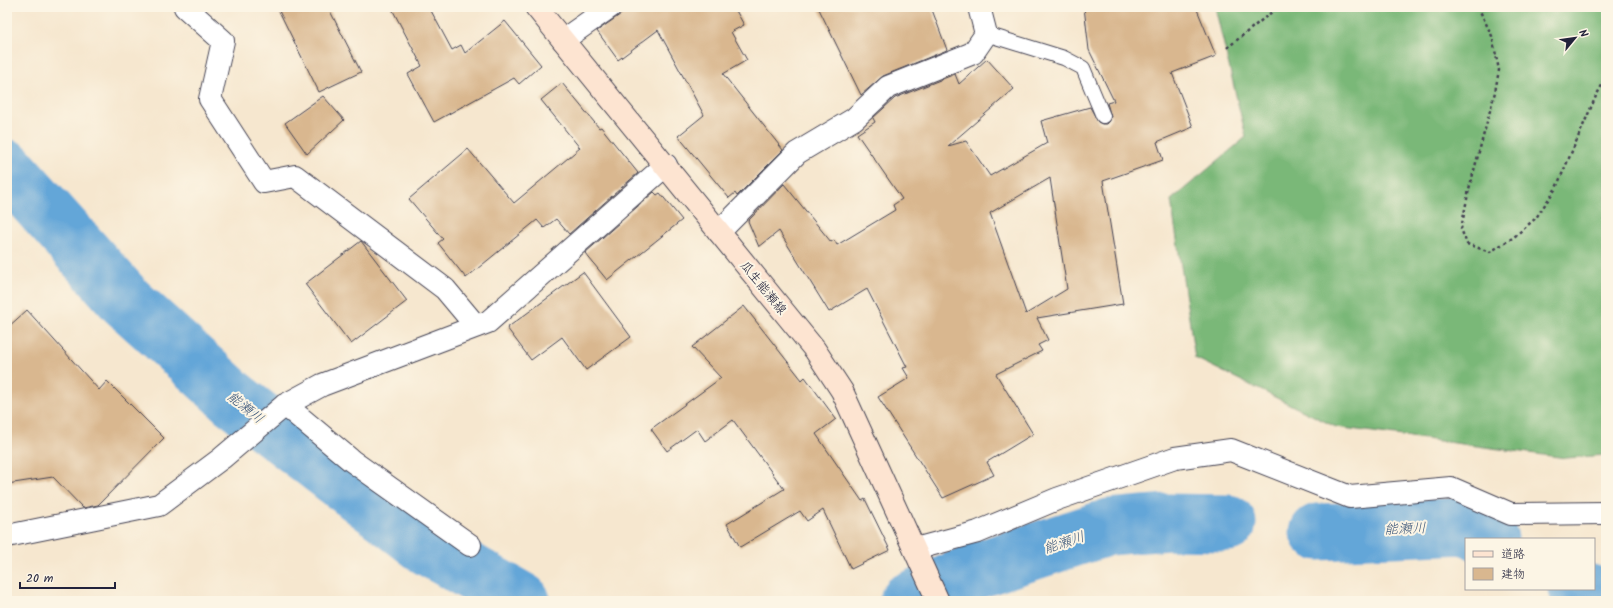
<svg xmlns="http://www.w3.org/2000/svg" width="1613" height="608" viewBox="0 0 1613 608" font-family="Kalam,'Klee One',sans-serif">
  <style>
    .forest { fill: #7ab878; stroke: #4e6d5a }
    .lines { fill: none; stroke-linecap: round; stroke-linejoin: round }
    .river { stroke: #64a6d8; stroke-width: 57 }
    .building { fill: #d9b78f; fill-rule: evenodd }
    .lane-casing { stroke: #424051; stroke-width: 16 }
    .street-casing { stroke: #424051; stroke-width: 24 }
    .secondary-casing { stroke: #424051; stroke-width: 24 }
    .path { stroke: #424051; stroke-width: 2.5; stroke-dasharray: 3 3; stroke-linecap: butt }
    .lane { stroke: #fff; stroke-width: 14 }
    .street { stroke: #fff; stroke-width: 22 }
    .secondary { stroke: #fde4d1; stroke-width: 22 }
    .labels { text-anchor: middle; stroke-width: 4; stroke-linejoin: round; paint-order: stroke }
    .street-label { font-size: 13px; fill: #22223b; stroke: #fcf5e5 }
    .water-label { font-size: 14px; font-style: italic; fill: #3c577a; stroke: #fcf5e5 }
  </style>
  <rect width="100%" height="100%" fill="#fcf5e5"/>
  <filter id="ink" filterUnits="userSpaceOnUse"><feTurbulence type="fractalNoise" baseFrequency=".025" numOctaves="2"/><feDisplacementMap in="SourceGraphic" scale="8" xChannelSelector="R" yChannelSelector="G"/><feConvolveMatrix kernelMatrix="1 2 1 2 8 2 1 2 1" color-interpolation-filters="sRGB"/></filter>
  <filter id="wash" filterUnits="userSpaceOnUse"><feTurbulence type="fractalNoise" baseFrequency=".012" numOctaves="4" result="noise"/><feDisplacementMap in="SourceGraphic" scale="16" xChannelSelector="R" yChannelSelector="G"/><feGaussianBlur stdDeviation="0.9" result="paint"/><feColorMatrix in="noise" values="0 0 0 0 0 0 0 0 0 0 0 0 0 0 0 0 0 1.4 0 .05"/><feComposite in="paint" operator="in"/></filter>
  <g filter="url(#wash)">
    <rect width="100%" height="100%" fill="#f6e7cf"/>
    <path class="forest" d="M1215 7H1606V455L1566 458 1336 427 1195 358 1171 200 1246 137Z"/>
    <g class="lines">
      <g class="river">
        <path d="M7 168 126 301 234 399 427 547 522 601"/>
        <path d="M1318 532 1467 526 1490 539"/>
        <path d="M1577 589 1606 598"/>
        <path d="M908 601 977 570 1109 527 1168 522 1228 523"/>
      </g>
    </g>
    <g id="blocks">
      <g class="building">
        <path d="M277 7H328L361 72 319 92Z"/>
        <path d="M391 7H429L452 50 461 45 465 53 505 21 541 65 519 84 514 78 434 122 408 74 422 66Z"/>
        <path d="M631 7H734L744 25 731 32 747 60 723 74 783 150 737 196 735 193 729 198 678 136 704 115 658 30 618 60 597 31Z"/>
        <path d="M818 7H931L947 50 883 76 861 95Z"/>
        <path d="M1084 7H1196L1216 56 1172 73 1193 127 1157 142 1163 160 1103 181 1123 304 1037 318 1048 340 1038 345 1042 351 996 374 1033 434 987 462 994 475 943 498 878 397 909 378 903 368 907 367 867 289 829 312 779 231 759 247 748 221 784 184 831 242 834 240 837 245 895 210 893 205 902 199 857 134 875 122 873 118 895 98 955 74 959 84 987 59 1014 89 948 146 966 141 990 176 1047 143 1041 121 1090 107 1098 122 1102 124H1107L1110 121 1111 117 1107 103 1114 101 1089 50ZM1050 178 1067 289 1026 314 990 213Z"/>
        <path d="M562 83 599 128 601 127 638 173 569 234 556 219 544 228 537 220 466 278 438 243 443 239 409 199 468 149 514 203 580 148 541 100Z"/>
        <path d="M323 96 344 120 307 154 285 123Z"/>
        <path d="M654 192 657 195 660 193 682 220 607 280 585 253Z"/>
        <path d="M361 241 407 301 351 344 305 284Z"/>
        <path d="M583 272 631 337 586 370 562 337 531 360 507 328Z"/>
        <path d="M744 306 802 380 805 377 836 419 816 434 862 501 865 499 890 550 851 569 823 510 807 521 800 511 740 547 727 524 784 489 733 420 705 441 697 429 667 451 651 429 721 378 692 347Z"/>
        <path d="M27 310 99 390 107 381 164 438 98 505 83 508 53 477 7 484V328Z"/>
      </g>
    </g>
  </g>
  <g filter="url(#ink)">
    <use href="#blocks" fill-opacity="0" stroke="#424051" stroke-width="1"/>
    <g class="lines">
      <defs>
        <path id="lane" d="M986 34 1064 58 1083 68 1103 116"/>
        <g id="street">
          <path d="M185 7 223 41 210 99 264 182 295 176 445 289 476 326"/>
          <path d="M563 40 610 7"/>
          <path d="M719 232 797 153 854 119 888 87 973 53 986 34 979 7"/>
          <path d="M285 405 352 461 470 545"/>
          <path d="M7 536 159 505 222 458 285 405 322 385 488 322 666 165"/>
          <path d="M915 549 978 532 1057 499 1175 458 1231 450 1350 497 1451 488 1511 514 1606 513"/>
        </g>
        <path id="secondary" d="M536 7 815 350 842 391 938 601"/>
      </defs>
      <use href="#lane" class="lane-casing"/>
      <use href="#street" class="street-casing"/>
      <use href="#secondary" class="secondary-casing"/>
      <g class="path">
        <path d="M1478 7 1492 36 1499 70 1495 92 1469 189 1461 229 1467 244 1490 252 1514 237 1536 218 1556 188 1596 96 1606 78"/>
        <path d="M1227 48 1278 7"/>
      </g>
      <use href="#lane" class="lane"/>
      <use href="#street" class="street"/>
      <use href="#secondary" class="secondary"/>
    </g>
  </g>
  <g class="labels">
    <g class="street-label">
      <text transform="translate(764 287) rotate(51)" y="5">瓜生能瀬線</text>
    </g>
    <g class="water-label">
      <text transform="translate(246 407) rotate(39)" y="5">能瀬川</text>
      <text transform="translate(1405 528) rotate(-2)" y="5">能瀬川</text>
      <text transform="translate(1064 542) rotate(-18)" y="5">能瀬川</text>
    </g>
  </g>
  <rect width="1613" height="608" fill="none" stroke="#fcf5e5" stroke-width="24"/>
  <rect x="1465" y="538" width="130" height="52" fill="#fcf5e5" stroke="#a5a1a1"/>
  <rect x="1473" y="551" width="20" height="6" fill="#fde4d1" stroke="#a5a1a1"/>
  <text x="1501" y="558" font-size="12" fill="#22223b">道路</text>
  <rect x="1473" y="568" width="20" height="12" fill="#d9b78f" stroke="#a5a1a1"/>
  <text x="1501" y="578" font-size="12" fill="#22223b">建物</text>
  <g transform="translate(1575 38) rotate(61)" stroke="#fcf5e5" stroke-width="3" paint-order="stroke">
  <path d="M0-3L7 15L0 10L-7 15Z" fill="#22223b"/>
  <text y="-6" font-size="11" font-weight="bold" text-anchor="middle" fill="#22223b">N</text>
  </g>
  <path d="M20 582v6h95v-6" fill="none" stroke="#22223b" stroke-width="2"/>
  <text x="26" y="582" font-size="12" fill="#22223b" stroke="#fcf5e5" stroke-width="3" paint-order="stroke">20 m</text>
</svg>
